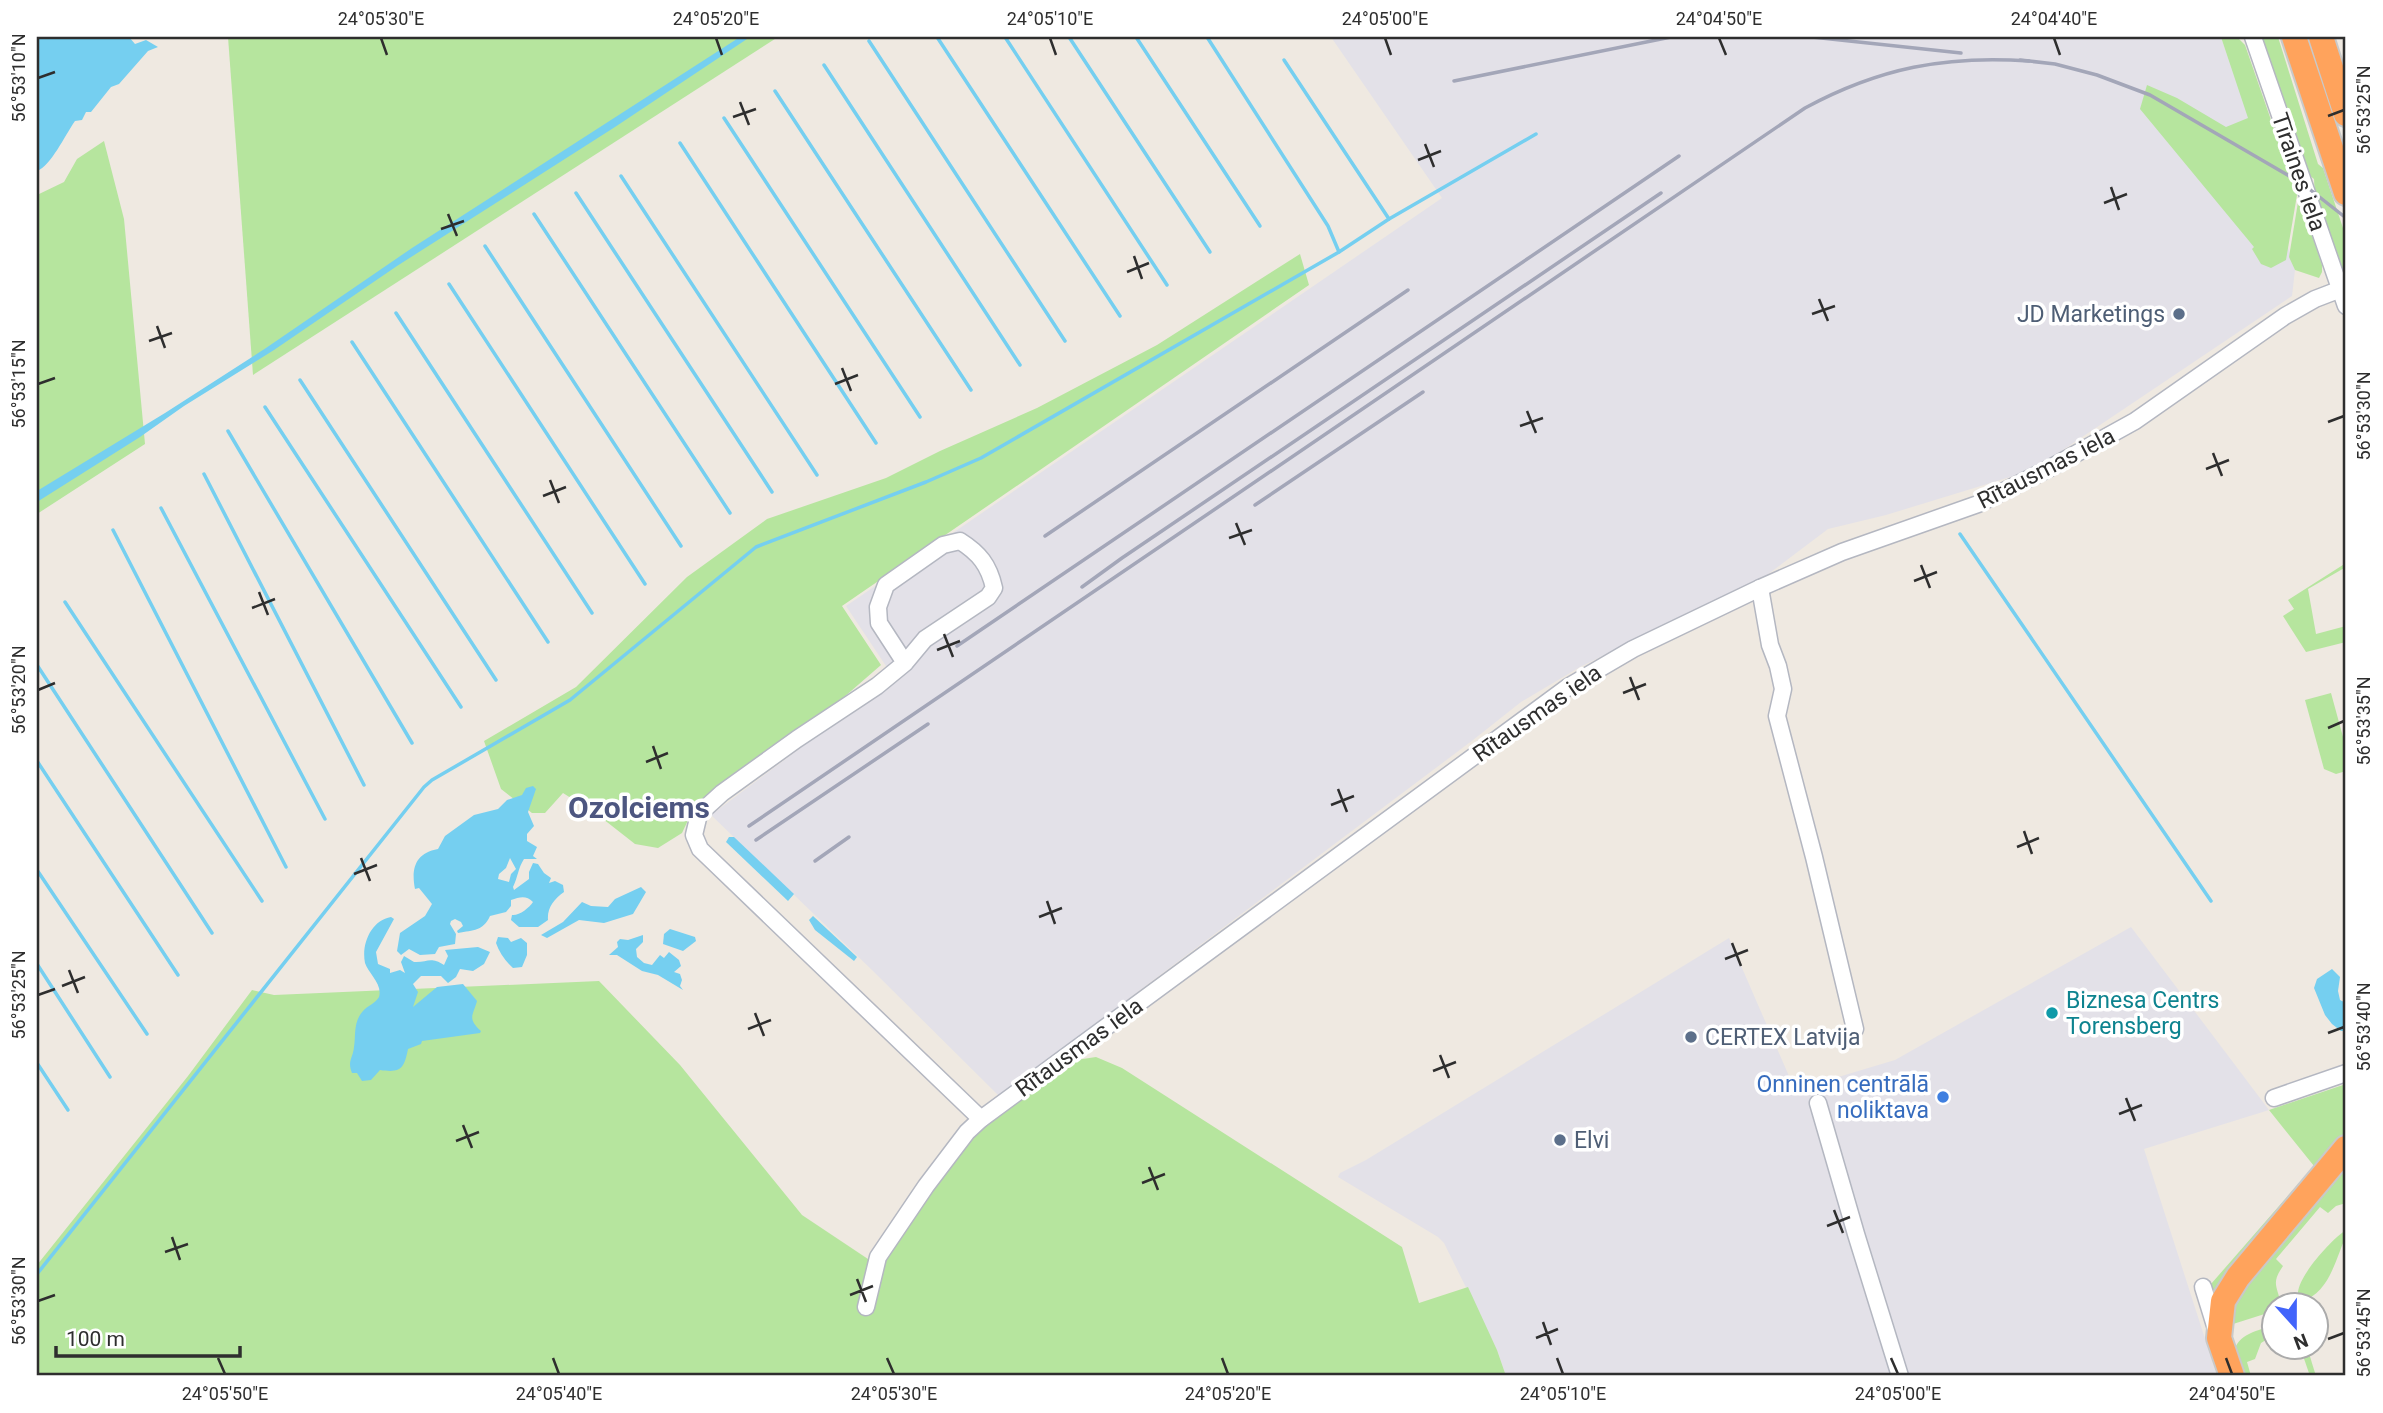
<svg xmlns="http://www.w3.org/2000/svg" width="2383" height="1413" viewBox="0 0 2383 1413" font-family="Roboto,sans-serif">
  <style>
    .industrial { fill: #e3e1e8 }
    .green { fill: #b6e59e }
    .water { fill: #75cff0; fill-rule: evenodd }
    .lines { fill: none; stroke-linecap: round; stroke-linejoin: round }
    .stream { stroke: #75cff0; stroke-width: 3.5 }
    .minor-casing { stroke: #b4b7c1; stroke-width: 19 }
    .highway-casing { stroke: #c9c9c9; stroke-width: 28 }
    .minor { stroke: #fff; stroke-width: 16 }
    .highway { stroke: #ffa35c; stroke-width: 24 }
    .rail { stroke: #a3a6b8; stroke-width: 3.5 }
    .ticks { fill: none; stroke: #2e2e2e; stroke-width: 2.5 }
    .service-dot { fill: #5c6f8a; stroke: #fff; stroke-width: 2.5 }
    .culture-dot { fill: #0f9aa8; stroke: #fff; stroke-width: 2.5 }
    .shop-dot { fill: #3f7fe0; stroke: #fff; stroke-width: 2.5 }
    .labels { text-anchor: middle; stroke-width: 7; stroke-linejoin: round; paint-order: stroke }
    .street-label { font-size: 23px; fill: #2e2e2e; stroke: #fff }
    .service-label { font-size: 23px; fill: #4e5e75; stroke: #fff; text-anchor: start }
    .culture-label { font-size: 23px; fill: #0d838f; stroke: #fff; text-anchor: start }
    .shop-label { font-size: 23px; fill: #366cbe; stroke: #fff; text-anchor: end }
    .district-label { font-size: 30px; font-weight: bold; fill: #4d5680; stroke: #fff }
    .neatline { fill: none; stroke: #2e2e2e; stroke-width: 2.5 }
    .ticks-label { font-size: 18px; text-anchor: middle; fill: #2e2e2e }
  </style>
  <rect width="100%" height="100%" fill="#efe9e1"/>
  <g class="industrial">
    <path d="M1331 37H2221L2249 118 2295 270 2292 296 2033 470 1886 515 1828 529 1767 575 1580 667 1521 702 1473 740 999 1096 872 970 711 815 894 678 846 606 1442 198Z"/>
    <path d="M2131 927 2269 1110 2144 1149 2217 1376H1506L1497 1350 1444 1243 1438 1237 1338 1177 1340 1173 1366 1160 1729 938 1795 1090 1895 1060Z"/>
  </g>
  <g class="green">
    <path d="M228 37H778L253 375Z"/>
    <path d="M2221 37H2237L2245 45 2297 195 2286 260 2271 268 2261 264 2252 249 2254 247 2140 109 2147 85 2177 98 2226 127 2248 118Z"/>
    <path d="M2262 37H2278L2318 164 2323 168 2346 237V283L2315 198 2314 179 2309 175Z"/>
    <path d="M104 141 124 219 145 444 37 514V195L64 182 77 159Z"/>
    <path d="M2299 196 2322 265V272L2319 278 2295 270 2289 257Z"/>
    <path d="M1300 254 1309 285 842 606 881 665 828 711 690 816 682 833 658 848 635 844 598 815 563 793 545 813H532L501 789 484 741 576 687 687 577 767 519 886 478 940 451 1037 408 1157 345Z"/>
    <path d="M2346 563V567L2308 589 2316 634 2346 626V642L2306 652 2283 616 2294 609 2288 600Z"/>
    <path d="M2331 693 2346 748V771L2336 774 2324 769 2305 700Z"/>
    <path d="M599 981 680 1065 802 1215 868 1259H885L926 1195 980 1129 1076 1060 1096 1057 1122 1068 1402 1247 1419 1303 1468 1287 1497 1350 1506 1376H37V1265L188 1076 252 990 274 995Z"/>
    <path d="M2346 1084V1203L2336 1206 2328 1213 2320 1207 2276 1259 2283 1266C2271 1283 2277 1286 2281 1304H2274V1311L2230 1325 2218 1316 2211 1284 2314 1166 2269 1110Z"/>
    <path d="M2346 1230C2346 1239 2343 1242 2340 1251 2331 1274 2325 1293 2300 1303 2299 1300 2297 1296 2298 1292 2300 1274 2332 1239 2346 1230Z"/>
    <path d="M2274 1325V1335L2261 1343 2255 1359 2247 1362 2251 1376H2238C2237 1370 2234 1360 2234 1353 2236 1334 2260 1330 2274 1325Z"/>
    <path d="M2300 1347H2307L2316 1376H2310Z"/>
  </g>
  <g class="water">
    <path d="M37 37H129L135 44 146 40 158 47 148 51 119 84 111 87 91 112H86L82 120 75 121C65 135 51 166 37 171Z"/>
    <path d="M740 37H750L615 127 397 266 274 350 184 406 140 437 37 502V491L165 413 266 348 412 248Z"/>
    <path d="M533 786 536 789 528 812 534 826 527 834V841L537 847 533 856 537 859H524C518 868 518 877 513 887L514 890 529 879V872L533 863 538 864 544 873 551 878 549 883 555 881 563 885 564 892C554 899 547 908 548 920L538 927H519L511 920 512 915C519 916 529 908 533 902 526 895 520 897 511 900V906L506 912 490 916C483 931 474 930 458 933L457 931 463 926 461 922 455 919 451 921 450 924 456 934 455 944 439 947 435 954 420 955 409 949 401 955 397 951 400 933 425 916 432 904 419 888 415 889C411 869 415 853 438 849L445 836 474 815 498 809 507 800 522 795 526 788ZM510 858 516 869 511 874 509 882 498 879 499 874 506 868Z"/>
    <path d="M729 837H734L794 894 788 901 726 842Z"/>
    <path d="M641 887 646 892 633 914 604 923 579 920 547 938 541 935 563 922 582 902 591 906 608 907 615 899Z"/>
    <path d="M813 916 857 957 854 961 815 930 809 920Z"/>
    <path d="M391 917 394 919 376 952 378 964 390 969V973L400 970 405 973 401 962 404 956 414 962C427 963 430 956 444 965L448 956 445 950 478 947 490 952 484 964 473 971 460 969 456 977 448 983 441 976H421L413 984 418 992 413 1007 437 987 463 984 477 1001C473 1016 467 1018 481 1031L480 1033 422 1041 421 1044 408 1049C404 1069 401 1073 380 1070L371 1080 362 1081 357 1073H352C347 1061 353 1058 354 1047 356 1035 353 1022 363 1011 367 1006 376 1003 379 997 383 984 368 973 365 963 361 943 372 920 391 917Z"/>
    <path d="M670 929 695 937 696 941 683 951 663 944 664 934Z"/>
    <path d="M643 935V942L636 949 637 957 644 963 652 965 660 955 664 958 669 952 679 960 681 966 674 972 680 974 682 980 680 986 683 990 658 975 642 971 617 955H609L618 947 617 942 620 939 628 940Z"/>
    <path d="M498 937 508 938 511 942 521 938 527 943V955L522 967 513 968C505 961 499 952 496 943Z"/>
    <path d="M2332 969 2340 977 2338 991 2340 1000 2346 1003V1031H2341L2332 1024 2325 1015 2314 988 2317 979Z"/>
  </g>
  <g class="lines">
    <g class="stream">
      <path d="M937 37 1120 316"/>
      <path d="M1005 37 1167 285"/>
      <path d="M1069 37 1210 252"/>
      <path d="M1136 37 1260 226"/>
      <path d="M1207 37 1328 226 1339 252"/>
      <path d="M869 41 1065 341"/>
      <path d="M1284 60 1389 219"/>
      <path d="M824 65 1020 365"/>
      <path d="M775 91 971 390"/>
      <path d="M724 118 920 417"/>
      <path d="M680 143 876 443"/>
      <path d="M621 176 817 475"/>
      <path d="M576 193 772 492"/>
      <path d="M534 214 730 513"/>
      <path d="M485 246 681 546"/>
      <path d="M449 284 645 584"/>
      <path d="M396 313 592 613"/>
      <path d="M352 342 548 642"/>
      <path d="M300 380 496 680"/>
      <path d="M265 407 461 707"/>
      <path d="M228 431 412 743"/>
      <path d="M204 474 364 785"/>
      <path d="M161 508 325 819"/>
      <path d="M113 530 286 867"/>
      <path d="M1960 534 2211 901"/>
      <path d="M65 602 262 901"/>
      <path d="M37 665 212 933"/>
      <path d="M37 761 178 975"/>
      <path d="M37 870 147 1034"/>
      <path d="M37 964 110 1077"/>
      <path d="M37 1063 68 1110"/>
      <path d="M37 1274 424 787 432 780 570 700 756 547 926 482 981 458 1339 252 1389 219 1536 134"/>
    </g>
    <defs>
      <g id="minor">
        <path d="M2253 37 2346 306"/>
        <path d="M1760 588 1770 645 1778 666 1783 689 1777 716 1814 857 1855 1029"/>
        <path d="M905 663 879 623 878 607 886 585 943 545 960 541C979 553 989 565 994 588L988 597 925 639 905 663 877 686 797 739 722 793 699 814 694 835 700 849 981 1119"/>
        <path d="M2274 1098 2346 1073"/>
        <path d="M1818 1103 1856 1234 1900 1376"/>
        <path d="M2203 1287 2216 1329"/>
        <path d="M866 1307 878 1257 926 1186 967 1132 981 1119 1568 687 1633 649 1760 588 1842 552 1978 504 2050 468 2135 421 2285 316 2315 299 2341 289"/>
      </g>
      <g id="highway">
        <path d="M2294 37 2346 193"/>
        <path d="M2321 37 2346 114"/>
        <path d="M2232 1376 2219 1338 2223 1301 2238 1277 2346 1148"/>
      </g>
    </defs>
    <use href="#minor" class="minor-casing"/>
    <use href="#highway" class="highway-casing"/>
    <use href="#minor" class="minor"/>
    <use href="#highway" class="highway"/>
    <g class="rail">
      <path d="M1812 37 1961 53"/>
      <path d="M2020 60 2055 64 2097 75 2150 95 2303 184 2346 218"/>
      <path d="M1454 81 1671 37"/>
      <path d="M1255 505 1423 392"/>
      <path d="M1045 536 1408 290"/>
      <path d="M1082 587 1122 558 1661 193"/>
      <path d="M957 646 1679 156"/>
      <path d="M749 826 1805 108C1879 68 1946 55 2029 61"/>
      <path d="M756 840 928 724"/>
      <path d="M815 861 849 837"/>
    </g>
  </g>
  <path class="ticks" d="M381 38 387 55M716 38 722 55M1050 38 1056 55M1385 38 1391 55M1719 38 1726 55M2054 38 2060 55M38 78 55 72M740 102 749 125M2328 116 2344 110M733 117 756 109M1425 144 1434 167M1418 160 1441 151M2111 187 2119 210M2104 203 2127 194M448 214 457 236M441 229 464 221M1134 256 1142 279M1127 272 1149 263M1819 299 1828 321M1812 314 1835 306M157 326 165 348M149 341 172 333M842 368 851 391M38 384 55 378M835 384 858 375M1527 411 1536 433M2328 422 2344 416M1520 426 1543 418M2213 453 2222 476M2206 469 2229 460M550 480 559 503M543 496 566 487M1236 523 1245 545M1229 538 1252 530M1921 565 1930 588M1914 581 1937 572M259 592 268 615M252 608 275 599M944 634 953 657M937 650 960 641M1630 677 1639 700M38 690 55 683M1623 693 1646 684M2328 728 2344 721M653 746 661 769M646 762 668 753M1338 789 1347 812M1331 805 1354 796M2024 831 2032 854M2017 847 2039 838M361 858 370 881M354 874 377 865M1047 901 1055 924M1039 917 1062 908M1732 943 1741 966M1725 959 1748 950M69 970 78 993M62 986 85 977M38 995 55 989M755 1013 764 1036M748 1029 771 1020M2328 1033 2344 1027M1440 1055 1449 1078M1433 1071 1456 1062M2126 1098 2135 1121M2119 1114 2142 1105M463 1125 472 1148M456 1141 479 1132M1149 1167 1158 1190M1142 1183 1165 1174M1834 1210 1843 1233M1827 1226 1850 1217M172 1237 180 1260M165 1252 188 1244M857 1279 866 1302M850 1295 873 1286M38 1301 55 1295M1543 1322 1551 1345M1536 1338 1558 1329M2328 1339 2344 1333M218 1358 225 1374M553 1358 559 1374M887 1358 894 1374M1222 1358 1228 1374M1557 1358 1563 1374M1891 1358 1898 1374M2226 1358 2232 1374"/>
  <g class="service-dot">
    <circle cx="2179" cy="314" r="7"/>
    <circle cx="1691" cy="1037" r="7"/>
    <circle cx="1560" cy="1140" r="7"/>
  </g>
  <circle class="culture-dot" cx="2052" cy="1013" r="7"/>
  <circle class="shop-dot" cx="1943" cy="1097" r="7"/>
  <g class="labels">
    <g class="street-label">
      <text transform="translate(2299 172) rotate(71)" y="8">Tīraines iela</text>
      <text transform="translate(2046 468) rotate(-27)" y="8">Rītausmas iela</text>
      <text transform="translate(1537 713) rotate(-35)" y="8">Rītausmas iela</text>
      <text transform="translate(1079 1047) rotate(-36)" y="8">Rītausmas iela</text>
    </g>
    <g class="service-label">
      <text x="2165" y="322" text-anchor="end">JD Marketings</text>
      <text x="1705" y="1045">CERTEX Latvija</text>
      <text x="1574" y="1148">Elvi</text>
    </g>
    <g class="culture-label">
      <text x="2066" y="1008">Biznesa Centrs<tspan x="2066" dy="26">Torensberg</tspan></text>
    </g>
    <g class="shop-label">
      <text x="1929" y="1092">Onninen centrālā<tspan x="1929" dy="26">noliktava</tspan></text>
    </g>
    <g class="district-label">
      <text x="639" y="818">Ozolciems</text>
    </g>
  </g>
  <rect width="2383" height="1413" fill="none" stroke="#ffffff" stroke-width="77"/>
  <g transform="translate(2295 1326) rotate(159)"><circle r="33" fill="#ffffff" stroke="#ababab" stroke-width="2"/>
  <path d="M0-5L12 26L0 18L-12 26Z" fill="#4264fb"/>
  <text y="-10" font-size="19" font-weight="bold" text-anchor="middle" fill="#2e2e2e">N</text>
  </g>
  <path d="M56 1346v10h184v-10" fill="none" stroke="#2e2e2e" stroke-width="3.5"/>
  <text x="66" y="1346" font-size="21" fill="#2e2e2e" stroke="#ffffff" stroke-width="5" paint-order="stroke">100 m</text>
  <rect x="38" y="38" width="2306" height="1336" class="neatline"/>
  <g class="ticks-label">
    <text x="381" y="25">24°05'30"E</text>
    <text x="716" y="25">24°05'20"E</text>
    <text x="1050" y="25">24°05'10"E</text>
    <text x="1385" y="25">24°05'00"E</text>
    <text x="1719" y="25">24°04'50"E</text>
    <text x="2054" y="25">24°04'40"E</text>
    <text transform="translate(19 78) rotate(-90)" y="6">56°53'10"N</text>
    <text transform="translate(2364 110) rotate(-90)" y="6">56°53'25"N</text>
    <text transform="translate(19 384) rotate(-90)" y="6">56°53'15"N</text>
    <text transform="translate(2364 416) rotate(-90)" y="6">56°53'30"N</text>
    <text transform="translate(19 690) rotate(-90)" y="6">56°53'20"N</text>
    <text transform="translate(2364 721) rotate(-90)" y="6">56°53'35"N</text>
    <text transform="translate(19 995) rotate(-90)" y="6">56°53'25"N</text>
    <text transform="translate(2364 1027) rotate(-90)" y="6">56°53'40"N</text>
    <text transform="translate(19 1301) rotate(-90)" y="6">56°53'30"N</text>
    <text transform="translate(2364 1333) rotate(-90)" y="6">56°53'45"N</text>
    <text x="225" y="1400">24°05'50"E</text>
    <text x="559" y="1400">24°05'40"E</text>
    <text x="894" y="1400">24°05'30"E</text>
    <text x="1228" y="1400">24°05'20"E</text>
    <text x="1563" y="1400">24°05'10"E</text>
    <text x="1898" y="1400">24°05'00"E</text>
    <text x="2232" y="1400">24°04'50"E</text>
  </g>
</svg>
